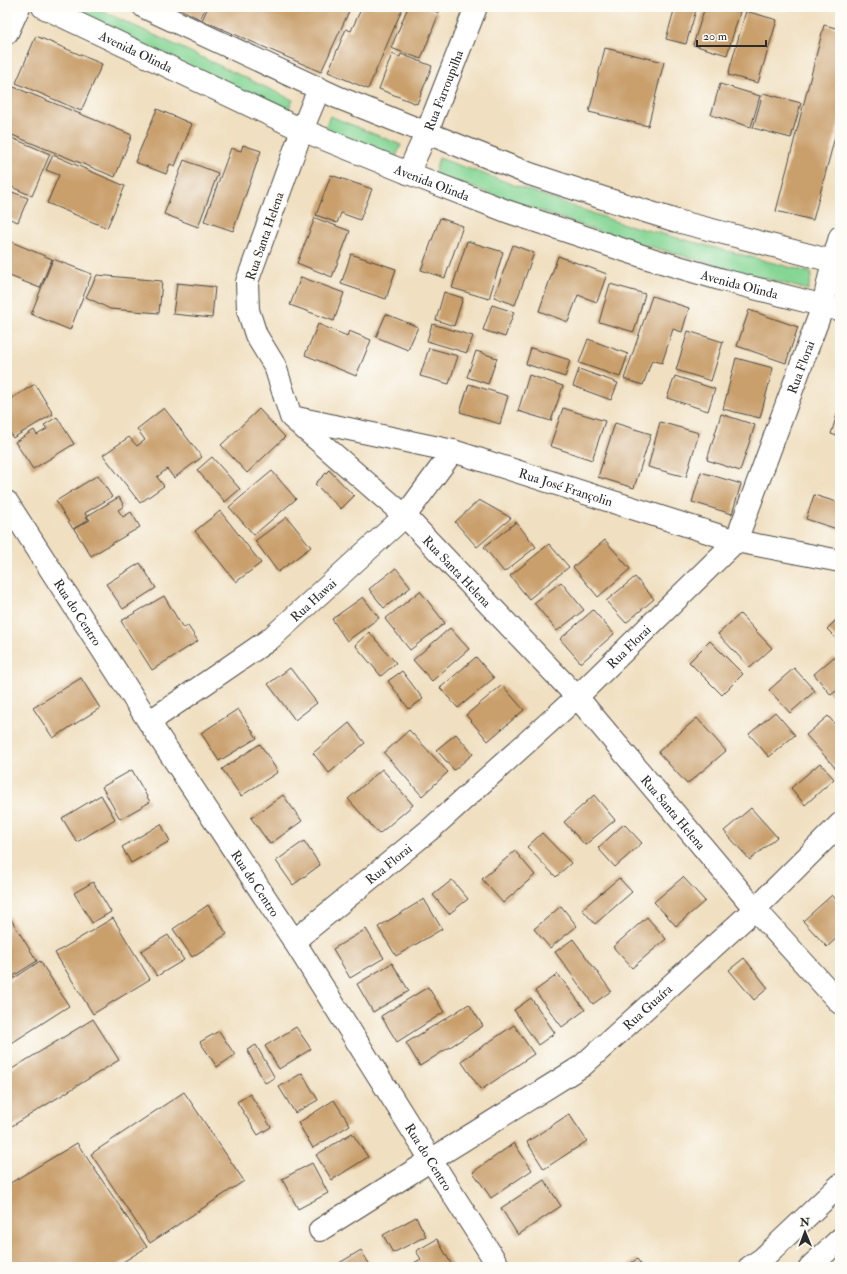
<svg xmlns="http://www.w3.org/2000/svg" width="847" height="1274" viewBox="0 0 847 1274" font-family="'IM FELL Double Pica',serif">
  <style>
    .green { fill: #85d594; stroke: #588060 }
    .building { fill: #c99f6c }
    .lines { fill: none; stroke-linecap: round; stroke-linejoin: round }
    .street-casing { stroke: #494641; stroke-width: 24 }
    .secondary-casing { stroke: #494641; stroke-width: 24 }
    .street { stroke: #fff; stroke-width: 22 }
    .secondary { stroke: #fff; stroke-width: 22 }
    .labels { text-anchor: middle; stroke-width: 3.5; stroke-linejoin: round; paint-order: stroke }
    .street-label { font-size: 13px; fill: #2b2b2b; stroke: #fdfcf7 }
  </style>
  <rect width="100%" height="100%" fill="#fdfcf7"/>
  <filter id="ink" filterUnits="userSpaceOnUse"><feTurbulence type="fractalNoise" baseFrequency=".025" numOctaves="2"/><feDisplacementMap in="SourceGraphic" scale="8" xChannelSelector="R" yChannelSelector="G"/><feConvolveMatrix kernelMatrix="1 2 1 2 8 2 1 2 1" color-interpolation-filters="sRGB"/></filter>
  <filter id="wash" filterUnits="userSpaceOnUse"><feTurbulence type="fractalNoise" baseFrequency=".012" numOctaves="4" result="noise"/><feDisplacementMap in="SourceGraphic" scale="16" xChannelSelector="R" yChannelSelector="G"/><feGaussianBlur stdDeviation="0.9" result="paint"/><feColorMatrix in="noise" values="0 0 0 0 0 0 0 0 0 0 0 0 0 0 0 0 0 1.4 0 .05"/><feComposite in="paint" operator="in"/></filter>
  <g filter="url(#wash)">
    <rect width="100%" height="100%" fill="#f0dfc0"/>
    <g class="green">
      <path d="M60 7H94L293 100 286 114Z"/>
      <path d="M330 116 401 145 395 159 324 130Z"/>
      <path d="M439 158 620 223 812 273 808 290 615 237 434 174Z"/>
    </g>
    <g id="blocks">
      <g class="building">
        <path d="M176 7H206L200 19Z"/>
        <path d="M208 7H351L321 72 202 20Z"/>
        <path d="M362 7H403L368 89 328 72 346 29 351 31Z"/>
        <path d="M408 7H425L439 13 421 59 391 48Z"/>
        <path d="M675 7H697L686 44 666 39Z"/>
        <path d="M705 7H725L740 12 727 55 693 45Z"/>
        <path d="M746 11 777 20 758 83 728 75Z"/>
        <path d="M824 25 840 29V118L813 220 776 211Z"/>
        <path d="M36 36 102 64 81 111 16 83Z"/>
        <path d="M605 48 664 62 648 126 589 112Z"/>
        <path d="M392 54 400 57 401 54 432 66 417 104 379 89Z"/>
        <path d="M720 84 760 96 751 127 711 115Z"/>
        <path d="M14 87 132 135 115 177 7 133V104Z"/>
        <path d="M763 93 801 103 791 138 753 128Z"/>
        <path d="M157 109 192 124 175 166 170 164 166 174 135 162Z"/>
        <path d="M7 136 50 154 32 196 7 185Z"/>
        <path d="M243 145 261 151 233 231 204 221 231 148 241 151Z"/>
        <path d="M53 155 125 186 107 228 47 203 59 175 46 170Z"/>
        <path d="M184 160 218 173 198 227 164 214Z"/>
        <path d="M331 175 372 189 360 220 341 213 337 223 316 215Z"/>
        <path d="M7 190 28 198 18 222 7 218Z"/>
        <path d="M315 218 350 231 332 277 297 263Z"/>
        <path d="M440 218 463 226 445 278 421 270Z"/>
        <path d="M7 240 52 259 40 288 7 275Z"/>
        <path d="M467 241 503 252 489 299 452 288Z"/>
        <path d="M513 245 534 253 515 305 494 297Z"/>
        <path d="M351 254 396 269 386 299 341 284Z"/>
        <path d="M558 256 607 274 597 302 578 295 568 322 539 311Z"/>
        <path d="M53 259 92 274 70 330 31 314Z"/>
        <path d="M97 275 162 281 159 313 110 309 86 297Z"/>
        <path d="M301 277 344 293 334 321 290 305Z"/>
        <path d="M177 283 215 287 212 318 173 314Z"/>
        <path d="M610 284 645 294 634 332 599 322Z"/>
        <path d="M444 292 463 298 454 326 436 320Z"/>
        <path d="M652 296 689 308 682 332 673 329 662 363 652 360 643 385 624 379Z"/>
        <path d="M492 305 514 312 505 337 483 330Z"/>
        <path d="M749 310 798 327 786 363 737 346Z"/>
        <path d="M386 314 418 327 408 350 376 337Z"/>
        <path d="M318 324 347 336 349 331 371 340 356 376 305 355Z"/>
        <path d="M432 324 473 336 467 353 427 341Z"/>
        <path d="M688 331 723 342 711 381 676 370Z"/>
        <path d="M588 339 628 354 620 377 579 363Z"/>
        <path d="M429 348 458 356 449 384 420 376Z"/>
        <path d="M531 348 570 360 565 377 526 364Z"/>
        <path d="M476 351 497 358 488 384 467 377Z"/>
        <path d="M736 358 773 368 760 418 723 409Z"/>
        <path d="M579 369 618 383 611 400 573 386Z"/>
        <path d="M529 375 563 386 551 421 518 411Z"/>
        <path d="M675 376 715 389 708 411 667 398Z"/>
        <path d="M35 384 53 414 13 438 7 428V401Z"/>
        <path d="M469 384 508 396 500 424 460 412Z"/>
        <path d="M840 405V437L831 434Z"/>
        <path d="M164 408 202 457 174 478 167 469 157 477 164 486 140 503 103 455 129 437 137 446 145 440 137 429Z"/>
        <path d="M563 408 605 421 592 460 550 446Z"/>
        <path d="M259 409 285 437 247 473 221 445Z"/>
        <path d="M721 414 755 425 740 471 707 460Z"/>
        <path d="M57 417 74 444 33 469 15 442 34 430 37 435 47 429 44 425Z"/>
        <path d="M660 422 699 433 686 477 648 467Z"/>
        <path d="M615 423 651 434 634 488 598 477Z"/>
        <path d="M212 457 240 489 225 502 197 470Z"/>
        <path d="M329 470 354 496 341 509 315 484Z"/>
        <path d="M272 471 296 499 254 535 229 507Z"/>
        <path d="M701 472 741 484 732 514 692 502Z"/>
        <path d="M98 475 112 497 85 513 88 520 73 529 56 501Z"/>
        <path d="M814 495 840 503V530L806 519Z"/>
        <path d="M119 497 124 506 118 510 123 517 131 512 140 527 91 556 74 529 90 520 87 516Z"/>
        <path d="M479 500 511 518 477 547 455 522Z"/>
        <path d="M220 511 261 563 236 582 195 531Z"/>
        <path d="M287 517 311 547 278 572 255 541Z"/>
        <path d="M516 522 536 547 504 572 484 547Z"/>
        <path d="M605 540 630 569 598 597 573 567Z"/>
        <path d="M549 544 569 567 529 599 510 576Z"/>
        <path d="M140 563 156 588 123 609 106 584Z"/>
        <path d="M396 568 411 587 384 608 369 589Z"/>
        <path d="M635 577 654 599 626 623 606 601Z"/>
        <path d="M561 582 584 610 557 631 534 603Z"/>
        <path d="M420 591 445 623 410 650 385 619Z"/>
        <path d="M164 596 183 628 188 626 198 641 152 670 121 621Z"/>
        <path d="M363 597 379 618 347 641 332 619Z"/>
        <path d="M593 610 614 634 581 663 560 639Z"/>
        <path d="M740 614 772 648 750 668 718 634Z"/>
        <path d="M840 616V642L827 629Z"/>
        <path d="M450 628 469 649 432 681 413 660Z"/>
        <path d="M369 632 396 663 381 676 355 645Z"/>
        <path d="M710 641 743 674 722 695 689 662Z"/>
        <path d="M476 657 494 678 458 708 440 688Z"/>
        <path d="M834 657 840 664V688L831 695 814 674Z"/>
        <path d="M290 668 317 703 295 720 268 684Z"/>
        <path d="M794 668 815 691 790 713 769 690Z"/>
        <path d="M402 671 423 699 409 709 388 681Z"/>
        <path d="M81 678 100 708 53 738 33 708Z"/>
        <path d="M502 685 524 710 488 741 466 715Z"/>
        <path d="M238 709 257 738 219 761 201 733Z"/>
        <path d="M775 712 795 735 769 757 749 734Z"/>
        <path d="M828 716 840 730V773L806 735Z"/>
        <path d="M697 718 726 751 687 784 658 752Z"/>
        <path d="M349 723 365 743 329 773 313 753Z"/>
        <path d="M409 730 448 772 422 796 384 753Z"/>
        <path d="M456 734 473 754 454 770 436 750Z"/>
        <path d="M260 744 278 772 241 796 222 769Z"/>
        <path d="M820 763 834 779 805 805 791 788Z"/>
        <path d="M382 769 413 805 379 834 348 799Z"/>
        <path d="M132 770 150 802 120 819 102 787Z"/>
        <path d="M101 795 115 819 77 842 62 818Z"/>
        <path d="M283 795 302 821 270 844 251 818Z"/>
        <path d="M594 795 615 820 585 845 564 822Z"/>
        <path d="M751 808 777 837 750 860 724 831Z"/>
        <path d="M161 824 170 841 131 863 122 847Z"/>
        <path d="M624 824 642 843 615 867 598 848Z"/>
        <path d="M542 833 571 863 556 877 527 847Z"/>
        <path d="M304 841 320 865 293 885 276 861Z"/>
        <path d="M515 851 535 875 503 903 482 879Z"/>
        <path d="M683 877 705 901 676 926 654 902Z"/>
        <path d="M619 878 632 892 595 924 582 909Z"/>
        <path d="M452 880 468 899 449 914 433 895Z"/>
        <path d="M93 882 111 912 92 923 74 893Z"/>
        <path d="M832 895 840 904V935L827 947 803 921Z"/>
        <path d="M424 899 442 929 396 956 378 927Z"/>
        <path d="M208 905 227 934 192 957 173 929Z"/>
        <path d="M561 906 577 926 550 948 534 929Z"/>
        <path d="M7 913 37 961 7 980Z"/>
        <path d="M647 917 666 939 632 968 613 947Z"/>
        <path d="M113 918 150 979 93 1014 55 953Z"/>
        <path d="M366 929 384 958 350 978 333 949Z"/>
        <path d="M168 935 184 960 157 976 141 951Z"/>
        <path d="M573 939 611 991 593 1004 555 952Z"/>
        <path d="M744 958 768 988 754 1000 729 970Z"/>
        <path d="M40 961 69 1006 7 1046V983Z"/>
        <path d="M392 963 409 991 373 1012 357 984Z"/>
        <path d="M558 974 585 1010 562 1027 535 991Z"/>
        <path d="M428 987 444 1012 397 1042 381 1016Z"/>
        <path d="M531 998 555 1033 538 1045 514 1010Z"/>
        <path d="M469 1004 483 1026 420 1066 406 1043Z"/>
        <path d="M93 1019 119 1060 7 1129V1072Z"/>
        <path d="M514 1025 534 1054 481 1090 461 1061Z"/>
        <path d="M296 1027 311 1049 279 1069 265 1046Z"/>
        <path d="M219 1031 235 1055 217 1067 200 1042Z"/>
        <path d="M256 1045 275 1078 265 1083 247 1050Z"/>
        <path d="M302 1073 318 1100 295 1113 279 1087Z"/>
        <path d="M184 1092 244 1181 150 1243 91 1154Z"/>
        <path d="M250 1094 271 1127 258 1135 237 1102Z"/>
        <path d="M334 1100 350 1125 313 1148 298 1123Z"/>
        <path d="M569 1114 587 1141 544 1169 527 1142Z"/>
        <path d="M352 1133 368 1157 332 1180 316 1155Z"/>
        <path d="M77 1143 147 1247 115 1267H7V1185Z"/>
        <path d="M514 1143 532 1170 491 1198 473 1172Z"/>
        <path d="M312 1163 328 1193 298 1209 282 1179Z"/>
        <path d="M544 1180 561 1206 518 1235 501 1208Z"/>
        <path d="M416 1217 426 1236 393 1253 383 1235Z"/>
        <path d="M437 1239 453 1267H407L421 1259 416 1251Z"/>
        <path d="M361 1250 371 1267H337L336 1265Z"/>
        <path d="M637 1259 643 1267H625Z"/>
      </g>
    </g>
  </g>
  <g filter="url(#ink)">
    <use href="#blocks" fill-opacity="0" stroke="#494641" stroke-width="1"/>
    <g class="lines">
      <defs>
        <g id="street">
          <path id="s1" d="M319 89 302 130 247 282 248 310 256 335 275 366 291 417 405 516 577 697 755 909 840 1003"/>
          <path id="s2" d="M408 173 427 132 476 7"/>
          <path id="s3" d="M292 417 453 451 736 541 840 561"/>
          <path id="s4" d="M7 502 149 722 294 941 431 1160 499 1267"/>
          <path id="s5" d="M149 722 270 639 405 516 453 451"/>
          <path id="s6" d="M294 941 433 827 577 697 736 541 823 306 833 261 840 237"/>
          <path id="s7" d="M320 1230 431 1160 582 1066 755 909 840 824"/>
          <path d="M750 1267 762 1259 840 1185"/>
          <path d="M810 1267 840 1239"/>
        </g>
        <g id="secondary">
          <path id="s8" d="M43 7 302 130 408 173 509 212 651 259 723 280 840 310"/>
          <path d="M144 7 337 97 530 174 603 198 677 221 840 263"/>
          <path d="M7 33 19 7"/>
        </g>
      </defs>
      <use href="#street" class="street-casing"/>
      <use href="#secondary" class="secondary-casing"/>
      <use href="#street" class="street"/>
      <use href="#secondary" class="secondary"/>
    </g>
  </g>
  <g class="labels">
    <g class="street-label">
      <text dy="5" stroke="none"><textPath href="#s8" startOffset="103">Avenida Olinda</textPath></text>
      <text dy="5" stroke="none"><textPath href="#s2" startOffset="90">Rua Farroupilha</textPath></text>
      <text dy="5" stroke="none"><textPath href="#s8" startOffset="427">Avenida Olinda</textPath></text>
      <text transform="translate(264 236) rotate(-71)" y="5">Rua Santa Helena</text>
      <text dy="5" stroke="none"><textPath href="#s8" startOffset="751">Avenida Olinda</textPath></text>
      <text dy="5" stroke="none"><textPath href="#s6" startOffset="782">Rua Florai</textPath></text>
      <text dy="5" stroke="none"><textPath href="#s3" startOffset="283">Rua José Françolin</textPath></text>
      <text dy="5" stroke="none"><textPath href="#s1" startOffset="577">Rua Santa Helena</textPath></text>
      <text dy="5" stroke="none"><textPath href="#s5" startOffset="205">Rua Hawai</textPath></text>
      <text dy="5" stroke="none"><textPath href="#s4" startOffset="131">Rua do Centro</textPath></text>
      <text dy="5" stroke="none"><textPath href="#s6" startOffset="446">Rua Florai</textPath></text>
      <text dy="5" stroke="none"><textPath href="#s1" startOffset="901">Rua Santa Helena</textPath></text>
      <text dy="5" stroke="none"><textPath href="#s6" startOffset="122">Rua Florai</textPath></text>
      <text dy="5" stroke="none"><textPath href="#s4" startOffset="455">Rua do Centro</textPath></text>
      <text dy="5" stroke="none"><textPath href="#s7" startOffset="397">Rua Guaíra</textPath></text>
      <text dy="5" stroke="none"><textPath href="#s4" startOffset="779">Rua do Centro</textPath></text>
    </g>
  </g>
  <rect width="847" height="1274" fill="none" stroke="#fdfcf7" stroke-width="24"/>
  <g transform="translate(805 1232) rotate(359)" stroke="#fdfcf7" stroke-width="3" paint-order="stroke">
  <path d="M0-3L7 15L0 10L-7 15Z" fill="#2b2b2b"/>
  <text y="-6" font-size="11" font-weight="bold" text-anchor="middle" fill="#2b2b2b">N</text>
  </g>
  <path d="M697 40v6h69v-6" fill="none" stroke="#2b2b2b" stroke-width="2"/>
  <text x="703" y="40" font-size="12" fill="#2b2b2b" stroke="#fdfcf7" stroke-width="3" paint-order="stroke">20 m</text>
</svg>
